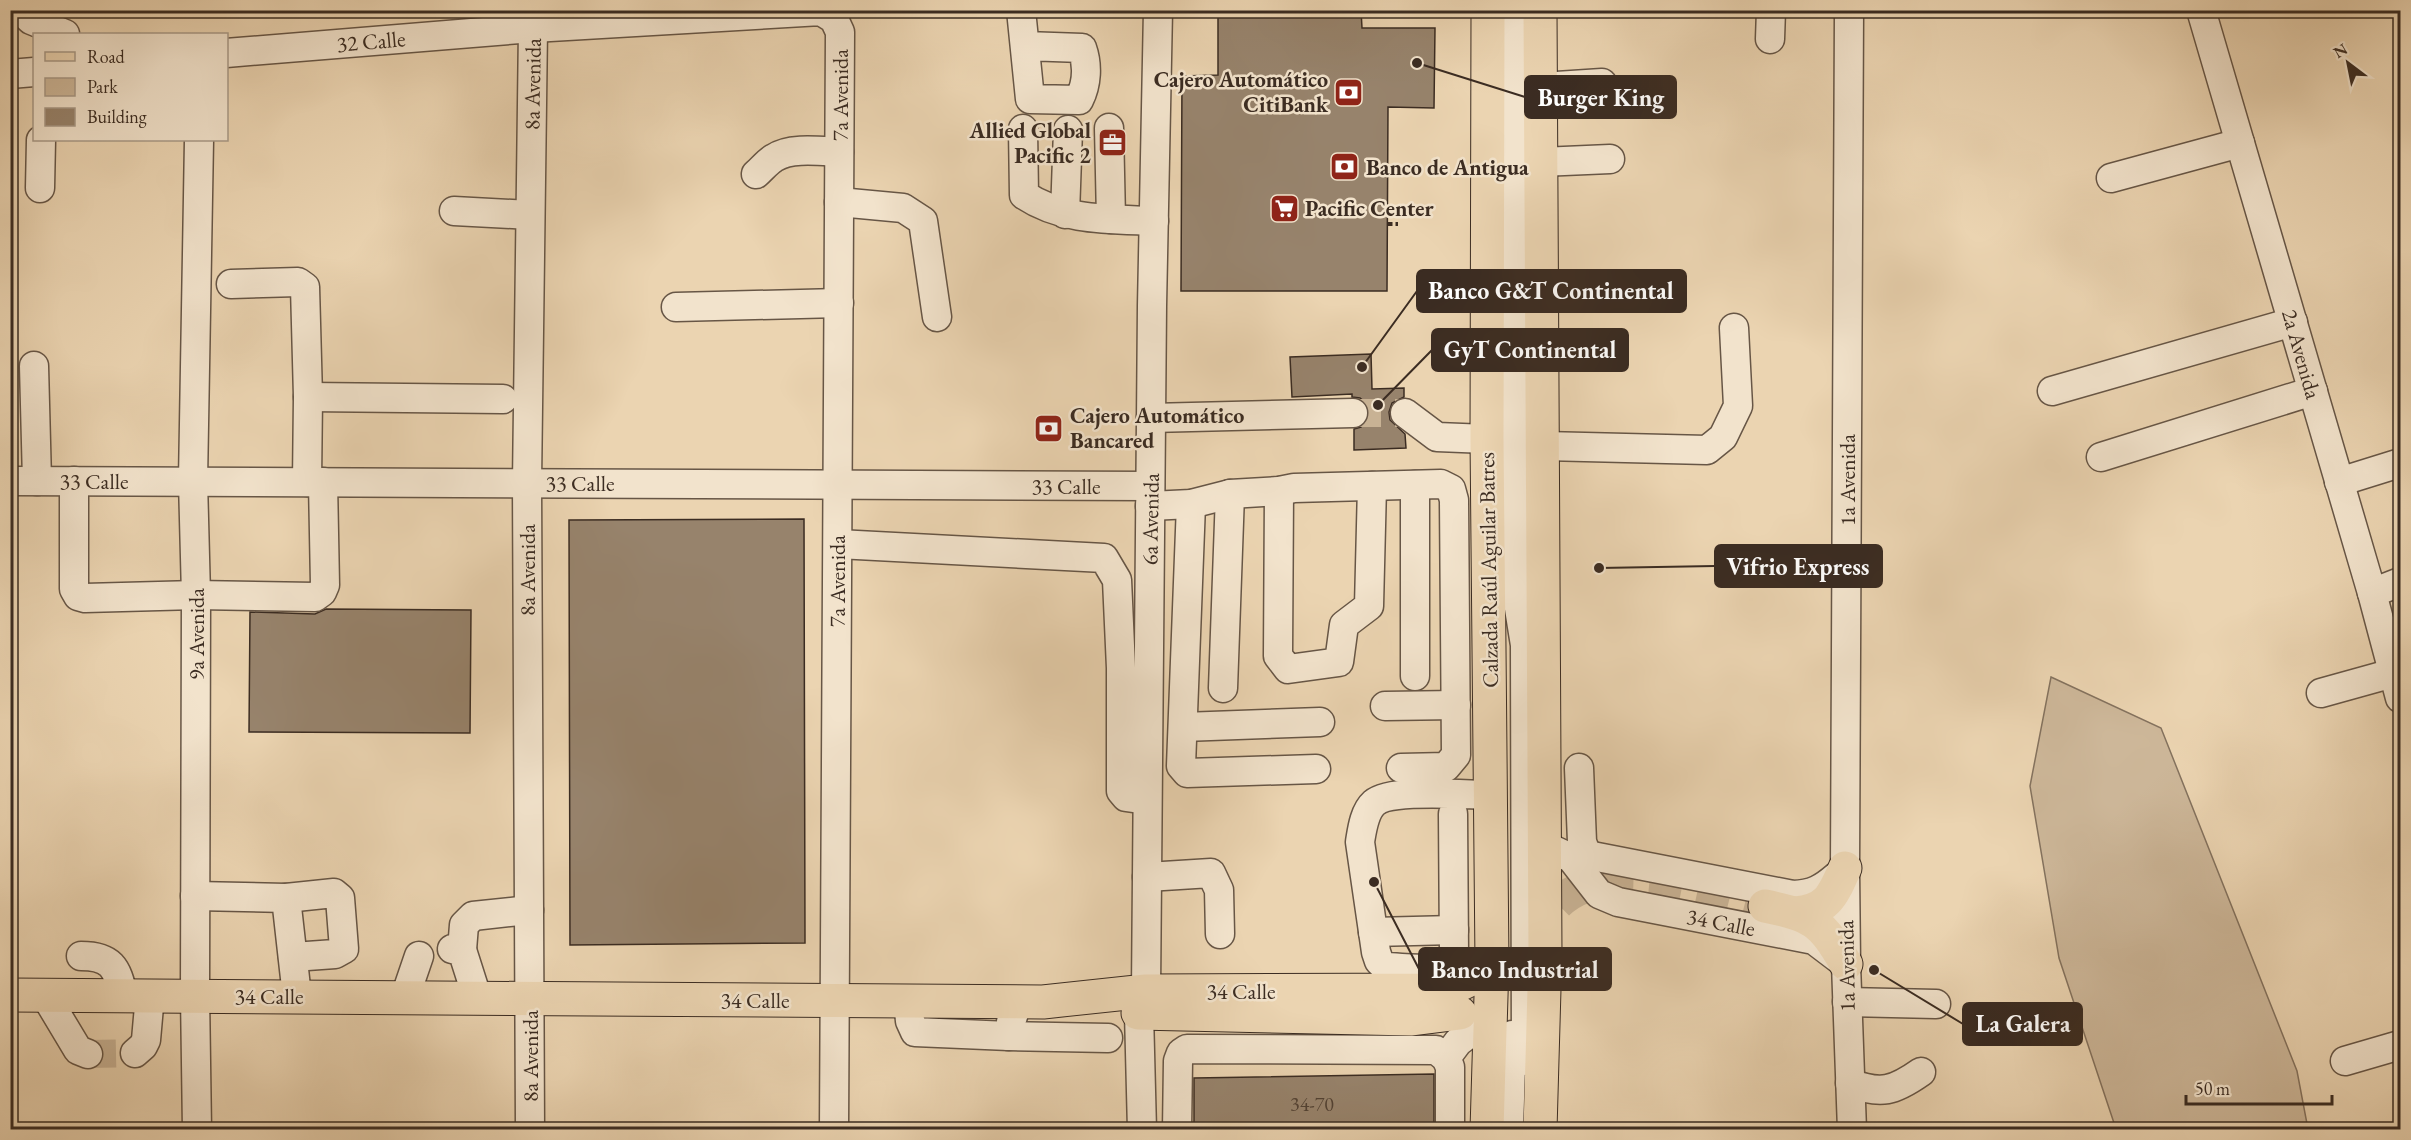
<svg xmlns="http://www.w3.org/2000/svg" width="2411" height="1140" viewBox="0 0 2411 1140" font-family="'EB Garamond',serif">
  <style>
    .green { fill: #cdb799; stroke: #84725e; stroke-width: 1.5 }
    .building { fill: #97836c; stroke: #3b2c22; stroke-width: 1.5 }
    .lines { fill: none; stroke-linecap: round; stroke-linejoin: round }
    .minor-tunnel { stroke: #c8b294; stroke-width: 28; stroke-dasharray: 28 14; stroke-linecap: butt }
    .major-tunnel { stroke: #c8b294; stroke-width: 33; stroke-dasharray: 33 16; stroke-linecap: butt }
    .minor-casing { stroke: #675646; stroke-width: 31 }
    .major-casing { stroke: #3b2c22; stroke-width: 35 }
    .highway-casing { stroke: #3b2c22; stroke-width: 35 }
    .path { stroke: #3b2c22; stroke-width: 4; stroke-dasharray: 4.5 3; stroke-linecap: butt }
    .minor { stroke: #f2e3cc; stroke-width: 28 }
    .major { stroke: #ebd4b1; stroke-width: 33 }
    .highway { stroke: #ebd4b1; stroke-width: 33 }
    .labels { text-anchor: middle; stroke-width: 5; stroke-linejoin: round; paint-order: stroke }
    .number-label { font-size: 20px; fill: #524234 }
    .street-label { font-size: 22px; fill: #3b2c22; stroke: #f2e3cc }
    .poi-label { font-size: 22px; font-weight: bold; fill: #3b2c22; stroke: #f2e3cc; text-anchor: start }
    .leader { fill: none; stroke: #3b2c22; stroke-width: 2 }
    .callout-dot { fill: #3b2c22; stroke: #f2e3cc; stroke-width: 2 }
    .callout { fill: #3b2c22; stroke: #3b2c22; stroke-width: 2 }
    .callout-label { font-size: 24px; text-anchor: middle; font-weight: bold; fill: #fff }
  </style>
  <rect width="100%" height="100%" fill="#ebd4b1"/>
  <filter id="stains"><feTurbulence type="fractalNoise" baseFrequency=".00333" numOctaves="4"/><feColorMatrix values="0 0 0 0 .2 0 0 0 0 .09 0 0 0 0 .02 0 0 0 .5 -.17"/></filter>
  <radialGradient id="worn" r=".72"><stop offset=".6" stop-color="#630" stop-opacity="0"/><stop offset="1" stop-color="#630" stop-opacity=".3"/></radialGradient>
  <path class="green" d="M2051 677 2161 728 2297 1071 2308 1129H2116L2059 958 2030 786Z"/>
  <g class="building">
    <path d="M1361 10 1362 28H1435L1434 108 1388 107 1387 291H1181L1182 76 1218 75V12Z"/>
    <path d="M1371 354 1372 389 1404 388V397L1392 403 1389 412 1390 420 1405 434 1406 448 1354 450V429L1361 427 1367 421 1369 412 1367 404 1360 398 1352 397V394L1292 397 1290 357Z"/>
    <path d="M804 519 805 943 570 945 569 520Z"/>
    <path d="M326 609 471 610 470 733 249 732 250 612 315 614Z"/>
    <path d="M1434 1074V1130H1194V1078Z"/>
  </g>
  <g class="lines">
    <g class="minor-tunnel">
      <path d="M1353 413H1405"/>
      <path d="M88 1054 135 1053"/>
    </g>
    <path class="major-tunnel" d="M1467 1010C1478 1006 1493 1003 1502 997 1515 987 1527 968 1533 952 1538 940 1542 925 1549 914 1592 851 1706 893 1765 906"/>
    <defs>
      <g id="minor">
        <path d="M20 10 31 20 65 34"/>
        <path d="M1021 10 1030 99 1079 100C1087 84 1088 65 1082 48L1025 46"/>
        <path d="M1518 10 1514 536 1516 590 1525 645 1526 1061"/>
        <path d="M1849 10 1845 868 1846 964 1852 1130"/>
        <path d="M2201 10 2372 593 2400 698"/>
        <path d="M1770 39 1771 10"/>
        <path d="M226 53 533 28 821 11 834 19 840 32 834 1130"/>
        <path d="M10 74 34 72"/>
        <path d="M1541 87 1602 83"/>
        <path d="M1109 128 1111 219"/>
        <path d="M1023 129 1024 195C1063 221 1109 219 1154 221"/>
        <path d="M1541 162 1610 159"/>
        <path d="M756 174C762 169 767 162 774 158 790 147 820 151 839 152"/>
        <path d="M2111 178 2240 143"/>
        <path d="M40 188 41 140"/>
        <path d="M839 202 903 208 923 221 937 317"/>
        <path d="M454 211 530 215"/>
        <path d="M1065 214 1068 130"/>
        <path d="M231 284 298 282 305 287 308 397 307 482"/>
        <path d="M676 307 839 303"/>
        <path d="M34 366 37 481"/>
        <path d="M2052 391 2293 322"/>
        <path d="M308 397 503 399"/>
        <path d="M1405 413 1437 437 1487 439"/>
        <path d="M1151 418 1353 413"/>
        <path d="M1544 446 1707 450 1723 437 1738 406 1734 328"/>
        <path d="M2101 457 2313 391"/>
        <path d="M10 481 1150 486"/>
        <path d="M74 481V589L78 596 85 598 196 595 315 597 322 592 325 585 323 482"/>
        <path d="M2339 482 2400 463"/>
        <path d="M1279 491 1278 656 1288 669 1339 662 1344 625 1369 606 1372 486"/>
        <path d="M1191 504 1181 766 1187 773 1316 769"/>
        <path d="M1150 506 1191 504 1230 494 1279 491 1294 488 1441 484 1451 489 1454 500 1456 755 1446 767 1401 768"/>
        <path d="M838 544 1104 558 1117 580 1121 668V791L1126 797 1147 800"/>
        <path d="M2372 593 2400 582"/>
        <path d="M1415 676V485"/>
        <path d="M1223 688 1230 494"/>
        <path d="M2321 693 2393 673"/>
        <path d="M1385 706 1456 705"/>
        <path d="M1183 727 1320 722"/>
        <path d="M1579 768 1582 842 1587 855"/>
        <path d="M1453 814 1454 954C1440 976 1408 967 1385 967L1379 961 1376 952 1360 842C1362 830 1364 812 1374 803 1391 788 1466 795 1491 795"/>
        <path d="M1543 845 1571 858 1599 894 1618 902 1814 940 1839 959"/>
        <path d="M1571 858 1587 855 1793 895C1813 894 1822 889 1837 876"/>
        <path d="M1147 877 1211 873 1219 890 1220 934"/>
        <path d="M195 896 286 898 297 996"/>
        <path d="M286 898 334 893 340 898 344 949 335 954 293 957"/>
        <path d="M1373 932 1454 930"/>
        <path d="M452 949 462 950 477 997"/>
        <path d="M462 950 464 925 473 916 529 910"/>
        <path d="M81 956C111 956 117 967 123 995"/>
        <path d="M1146 991 1152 306 1158 10"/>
        <path d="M45 995 78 1050 88 1054"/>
        <path d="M405 997 419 956"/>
        <path d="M908 1000 910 1021 915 1032 1009 1036 1011 1022 1018 1001"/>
        <path d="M1847 1002 1936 1004"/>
        <path d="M1139 1013 1142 1130"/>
        <path d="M1009 1036 1108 1038"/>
        <path d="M135 1053 143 1046 146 1040 150 995"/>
        <path d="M1446 1058 1458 1042 1491 1017"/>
        <path d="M2345 1061 2400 1045"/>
        <path d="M1850 1083C1881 1095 1894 1091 1921 1072"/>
        <path d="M197 1130 195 995 196 595 193 481 199 140"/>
        <path d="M530 1130 527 483 533 28 537 10"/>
        <path d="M1177 1130 1178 1061 1181 1053 1187 1049 1436 1050 1446 1058 1450 1067V1130"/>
        <path d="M1509 1130 1512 1035"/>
      </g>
      <g id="major">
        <path d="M1765 906C1813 916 1821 921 1846 964"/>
        <path d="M1796 913C1828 910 1833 895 1845 868"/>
        <path d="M10 995 1043 1002 1146 991 1440 990C1462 986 1475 978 1492 963"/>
        <path d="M1138 1013 1412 1019 1460 1013"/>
      </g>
      <g id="highway">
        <path d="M1487 1130 1492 963 1487 439 1488 10"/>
        <path d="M1540 1130 1545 954 1540 10"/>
      </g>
    </defs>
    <use href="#minor" class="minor-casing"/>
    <use href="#major" class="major-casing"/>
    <use href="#highway" class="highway-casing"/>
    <path class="path" d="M1388 224H1398"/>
    <use href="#minor" class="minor"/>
    <use href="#major" class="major"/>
    <use href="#highway" class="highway"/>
  </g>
  <defs>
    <symbol id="bank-square" viewBox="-11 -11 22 22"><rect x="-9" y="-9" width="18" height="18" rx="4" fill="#8f2418" stroke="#f2e3cc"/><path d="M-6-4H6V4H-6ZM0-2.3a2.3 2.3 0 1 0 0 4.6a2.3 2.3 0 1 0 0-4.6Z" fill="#fff"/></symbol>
    <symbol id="office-square" viewBox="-11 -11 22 22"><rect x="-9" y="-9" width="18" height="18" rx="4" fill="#8f2418" stroke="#f2e3cc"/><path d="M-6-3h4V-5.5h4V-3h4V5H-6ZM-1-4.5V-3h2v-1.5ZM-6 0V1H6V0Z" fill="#fff"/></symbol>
    <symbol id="supermarket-square" viewBox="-11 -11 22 22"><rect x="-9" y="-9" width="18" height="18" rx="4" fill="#8f2418" stroke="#f2e3cc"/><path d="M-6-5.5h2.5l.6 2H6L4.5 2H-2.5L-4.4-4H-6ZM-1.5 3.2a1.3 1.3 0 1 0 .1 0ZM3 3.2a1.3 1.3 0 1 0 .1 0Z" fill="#fff"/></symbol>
  </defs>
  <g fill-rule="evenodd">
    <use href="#bank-square" x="1332" y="76" width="33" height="33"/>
    <use href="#office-square" x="1096" y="126" width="33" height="33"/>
    <use href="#bank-square" x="1328" y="150" width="33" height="33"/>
    <use href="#supermarket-square" x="1268" y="192" width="33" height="33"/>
    <use href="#bank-square" x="1032" y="412" width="33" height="33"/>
  </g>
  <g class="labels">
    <g class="number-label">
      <text x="1312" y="1111">34-70</text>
    </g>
    <g class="street-label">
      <text transform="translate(371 41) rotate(-5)" y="8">32 Calle</text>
      <text transform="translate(532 84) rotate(-89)" y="8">8a Avenida</text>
      <text transform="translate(840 95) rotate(-90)" y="8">7a Avenida</text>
      <text transform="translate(2302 354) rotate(74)" y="8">2a Avenida</text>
      <text transform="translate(1847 480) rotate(-90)" y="8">1a Avenida</text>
      <text x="94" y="489">33 Calle</text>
      <text x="580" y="491">33 Calle</text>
      <text x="1066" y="494">33 Calle</text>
      <text transform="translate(1150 519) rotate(-89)" y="8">6a Avenida</text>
      <text transform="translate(527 570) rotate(-90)" y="8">8a Avenida</text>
      <text transform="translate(1488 570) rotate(-91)" y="8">Calzada Raúl Aguilar Batres</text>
      <text transform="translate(837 581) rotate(-90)" y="8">7a Avenida</text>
      <text transform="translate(196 634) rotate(-90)" y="8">9a Avenida</text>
      <text transform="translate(1721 922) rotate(11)" y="8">34 Calle</text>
      <text transform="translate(1846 966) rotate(-91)" y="8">1a Avenida</text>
      <text x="1241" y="999">34 Calle</text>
      <text x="269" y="1004">34 Calle</text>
      <text x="755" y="1008">34 Calle</text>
      <text transform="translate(530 1056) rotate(-90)" y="8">8a Avenida</text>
    </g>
    <g class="poi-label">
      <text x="1328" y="87" text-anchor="end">Cajero Automático<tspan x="1328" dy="25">CitiBank</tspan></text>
      <text x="1091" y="138" text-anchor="end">Allied Global<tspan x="1091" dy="25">Pacific 2</tspan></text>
      <text x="1366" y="175">Banco de Antigua</text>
      <text x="1305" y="216">Pacific Center</text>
      <text x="1070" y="423">Cajero Automático<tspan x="1070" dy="25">Bancared</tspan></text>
    </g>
  </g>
  <path class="leader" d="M1417 63L1525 97M1362 367L1417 291M1378 405L1432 350M1599 568L1715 566M1374 882L1419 969M1874 970L1963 1024"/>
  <g class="callout-dot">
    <circle cx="1417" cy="63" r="6"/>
    <circle cx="1362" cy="367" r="6"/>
    <circle cx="1378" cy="405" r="6"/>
    <circle cx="1599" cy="568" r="6"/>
    <circle cx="1374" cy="882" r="6"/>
    <circle cx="1874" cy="970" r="6"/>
  </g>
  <g class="callout">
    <rect x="1525" y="76" width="151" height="42" rx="6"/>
    <rect x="1417" y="270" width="269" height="42" rx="6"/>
    <rect x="1432" y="329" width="196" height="42" rx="6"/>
    <rect x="1715" y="545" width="167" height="42" rx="6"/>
    <rect x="1419" y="948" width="192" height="42" rx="6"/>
    <rect x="1963" y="1003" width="119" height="42" rx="6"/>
  </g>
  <g class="callout-label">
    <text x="1601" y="106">Burger King</text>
    <text x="1551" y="299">Banco G&amp;T Continental</text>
    <text x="1530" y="358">GyT Continental</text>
    <text x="1798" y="575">Vifrio Express</text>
    <text x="1515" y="978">Banco Industrial</text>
    <text x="2023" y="1032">La Galera</text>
  </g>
  <rect width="2411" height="1140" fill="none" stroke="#ebd4b1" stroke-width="36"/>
  <rect x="12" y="12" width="2387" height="1116" fill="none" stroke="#3b2c22" stroke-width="3"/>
  <rect x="18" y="18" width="2375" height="1104" fill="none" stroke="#3b2c22" stroke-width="1.5"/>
  <rect x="33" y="33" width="195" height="108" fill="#f2e3cc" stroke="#a99a88" stroke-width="1.5"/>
  <rect x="45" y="52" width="30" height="9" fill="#ebd4b1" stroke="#a99a88" stroke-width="1.5"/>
  <text x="87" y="63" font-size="18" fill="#3b2c22">Road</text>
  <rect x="45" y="78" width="30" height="18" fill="#cdb799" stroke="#a99a88" stroke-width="1.5"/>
  <text x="87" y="93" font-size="18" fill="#3b2c22">Park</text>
  <rect x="45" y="108" width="30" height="18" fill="#97836c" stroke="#a99a88" stroke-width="1.5"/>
  <text x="87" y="123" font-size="18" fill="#3b2c22">Building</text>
  <g transform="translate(2348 63) rotate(328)" stroke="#f2e3cc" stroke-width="4.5" paint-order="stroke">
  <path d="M0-4.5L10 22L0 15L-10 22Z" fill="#3b2c22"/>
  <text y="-9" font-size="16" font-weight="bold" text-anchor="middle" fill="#3b2c22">N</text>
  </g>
  <path d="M2186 1095v9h146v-9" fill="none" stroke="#3b2c22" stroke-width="3"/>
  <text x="2195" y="1095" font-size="18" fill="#3b2c22" stroke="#f2e3cc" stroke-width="4.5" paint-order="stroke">50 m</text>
  <rect width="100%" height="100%" filter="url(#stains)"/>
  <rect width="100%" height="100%" fill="url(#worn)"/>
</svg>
